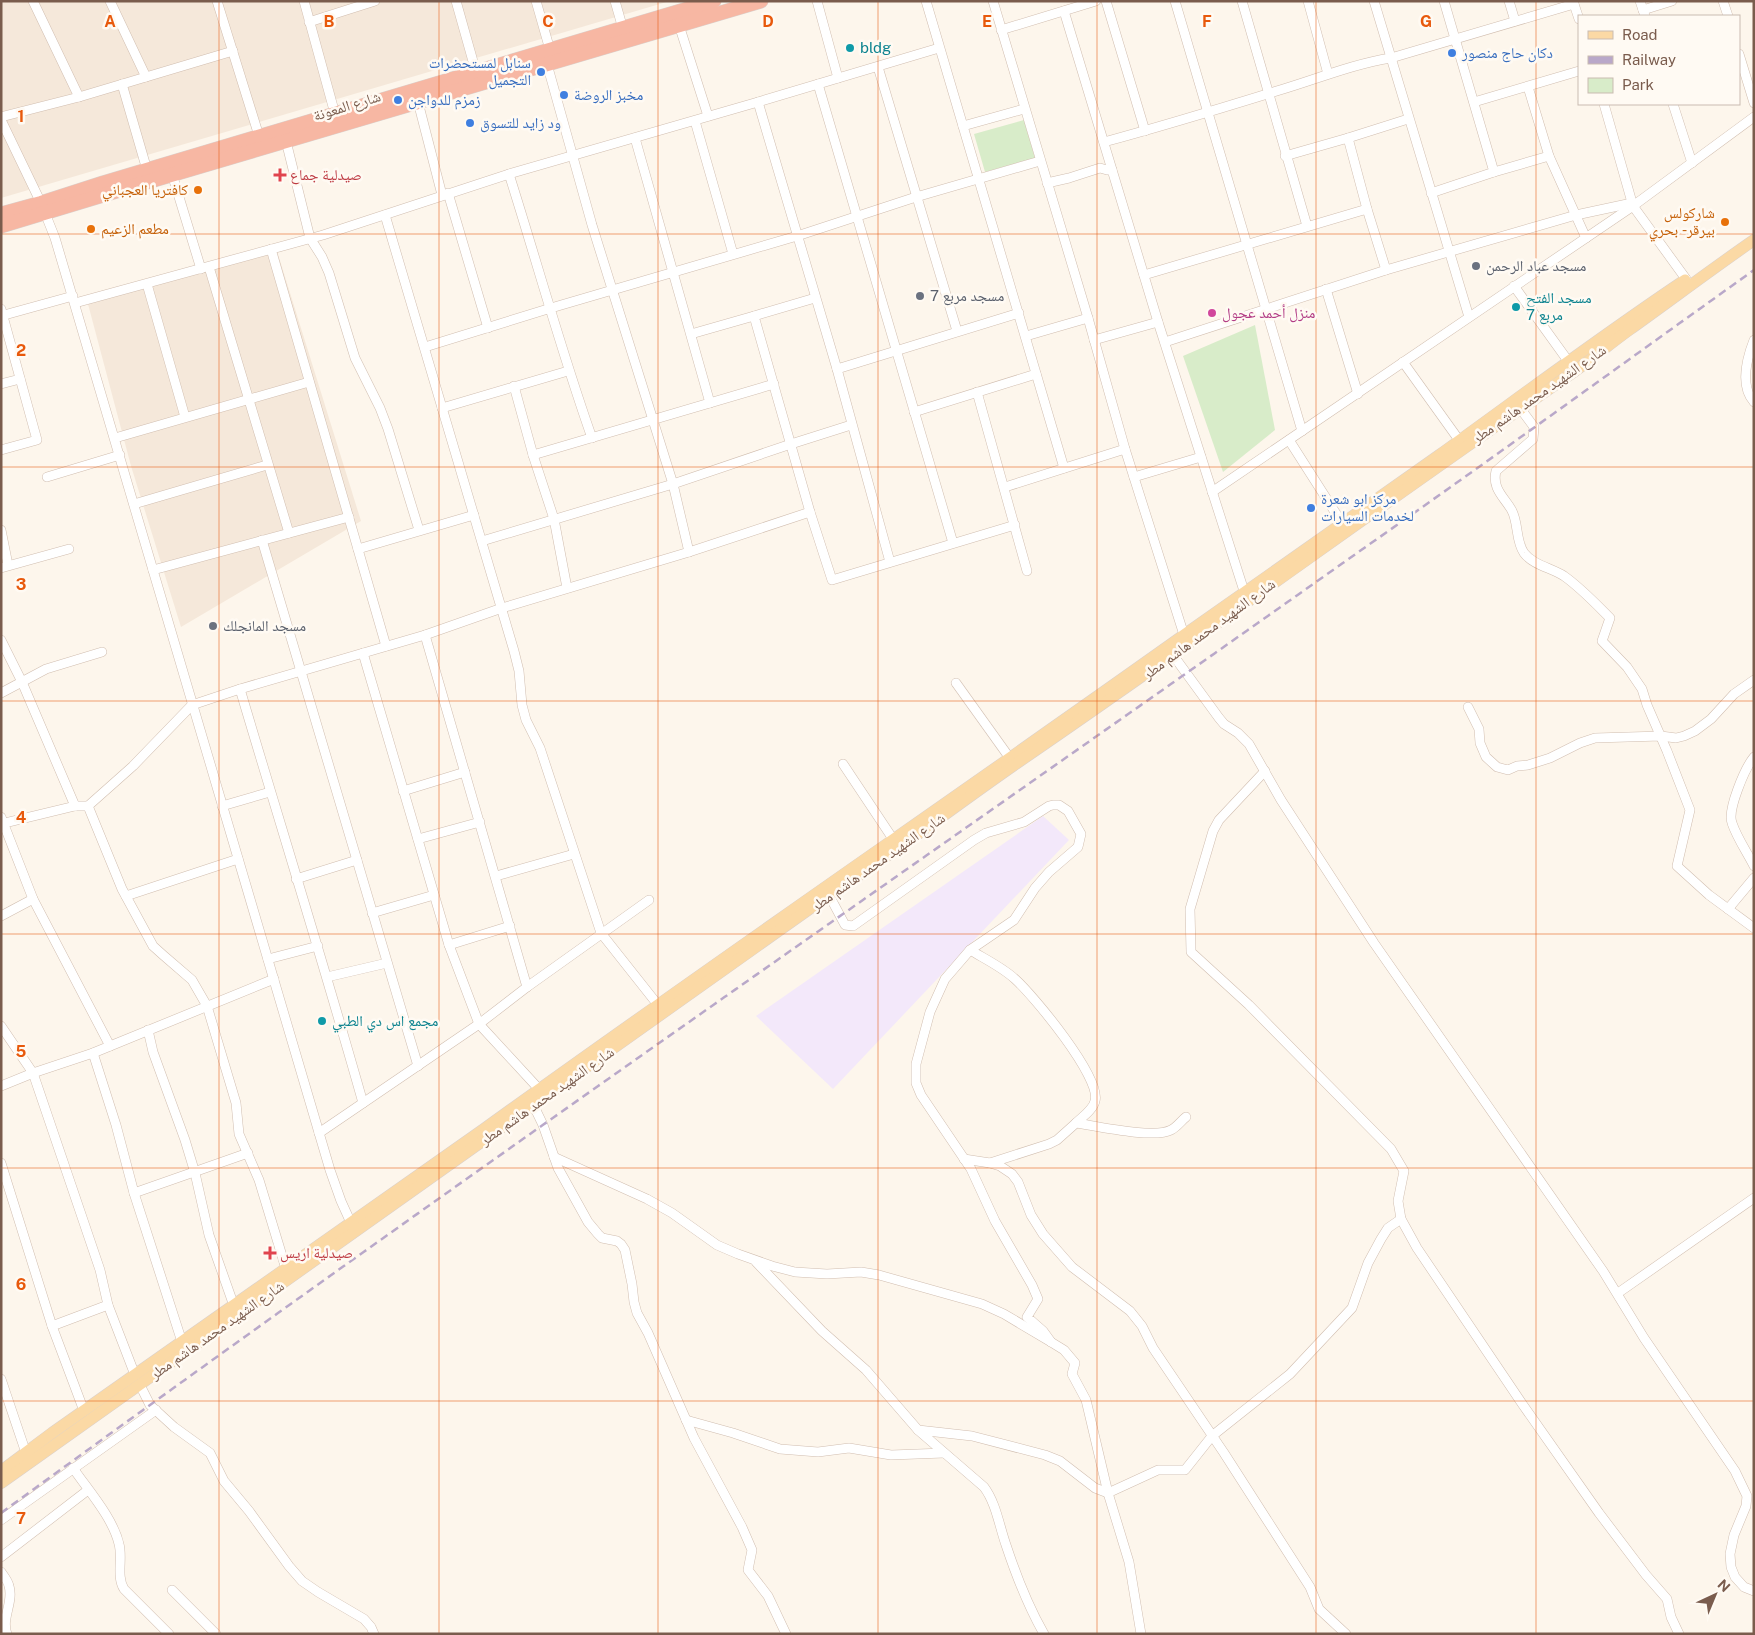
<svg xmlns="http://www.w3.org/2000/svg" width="1755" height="1635" viewBox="0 0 1755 1635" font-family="'Public Sans','Noto Naskh Arabic',sans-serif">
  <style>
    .residential { fill: #f5e8da }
    .education { fill: #f3e8fa }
    .green { fill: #d8ecc9 }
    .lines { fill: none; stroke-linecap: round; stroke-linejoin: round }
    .minor-casing { stroke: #d1beb0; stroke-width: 10 }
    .major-casing { stroke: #dad1cd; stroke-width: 12 }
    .highway-casing { stroke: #dad1cd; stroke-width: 15 }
    .minor { stroke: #fff; stroke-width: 9 }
    .major { stroke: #fbd9a5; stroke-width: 11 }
    .highway { stroke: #f7b7a3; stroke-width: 14 }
    .rail { stroke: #b9a8c9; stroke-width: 2.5; stroke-dasharray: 8 5; stroke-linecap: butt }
    .grid { fill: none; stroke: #e8590c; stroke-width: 1; stroke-opacity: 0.55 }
    .culture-dot { fill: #0f9aa8; stroke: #fffaf3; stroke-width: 2 }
    .shop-dot { fill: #3f7fe0; stroke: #fffaf3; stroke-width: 2 }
    .health-dot { fill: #e0444e; stroke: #fffaf3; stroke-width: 2 }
    .food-dot { fill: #e8710a; stroke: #fffaf3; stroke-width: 2 }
    .worship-dot { fill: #6b7280; stroke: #fffaf3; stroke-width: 2 }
    .hotel-dot { fill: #d1479c; stroke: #fffaf3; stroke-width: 2 }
    .labels { text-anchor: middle; stroke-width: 5; stroke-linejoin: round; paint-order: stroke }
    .culture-label { font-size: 15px; fill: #0d838f; stroke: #fffaf3; text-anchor: start }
    .shop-label { font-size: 15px; fill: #366cbe; stroke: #fffaf3; text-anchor: start }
    .street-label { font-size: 15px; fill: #7a5c4d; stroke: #fffaf3 }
    .health-label { font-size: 15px; fill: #be3a42; stroke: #fffaf3; text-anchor: start }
    .food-label { font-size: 15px; fill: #c56008; stroke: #fffaf3; text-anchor: end }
    .worship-label { font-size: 15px; fill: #5b616d; stroke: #fffaf3; text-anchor: start }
    .hotel-label { font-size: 15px; fill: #b23c85; stroke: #fffaf3; text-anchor: start }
    .grid-label { font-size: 16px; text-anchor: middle; font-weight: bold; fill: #e8590c; stroke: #fffaf3; stroke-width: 5; stroke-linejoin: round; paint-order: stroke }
  </style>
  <rect width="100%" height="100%" fill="#fdf6ec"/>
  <g class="residential">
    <path d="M1 1H670L1 198Z"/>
    <path d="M277 251 361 521 181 627 131 466 88 304Z"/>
  </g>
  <path class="education" d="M1043 816 1069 840 833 1089 756 1016Z"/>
  <g class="green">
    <path d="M1024 120 1035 158 985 172 974 134Z"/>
    <path d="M1255 325 1275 430 1223 472 1183 356Z"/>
  </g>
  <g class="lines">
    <defs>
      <g id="minor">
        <path d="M33 1 79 97"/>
        <path d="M110 1 146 77"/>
        <path d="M217 1 259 136"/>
        <path d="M304 1 335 114"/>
        <path d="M456 1 476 72"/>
        <path d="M536 1 550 50"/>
        <path d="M615 1 623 29"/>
        <path d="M817 1 838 78"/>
        <path d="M926 1 1064 468"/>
        <path d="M993 1 1088 318 1125 449 1184 635"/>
        <path d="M1106 1 1145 131"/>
        <path d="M1175 1 1302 431"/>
        <path d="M1242 1 1307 226"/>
        <path d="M1308 1 1328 74"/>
        <path d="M1374 1 1469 317"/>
        <path d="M1509 1 1515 21"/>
        <path d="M1573 1 1579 19"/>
        <path d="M1640 1 1645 16"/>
        <path d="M1723 1 1728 16"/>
        <path d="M1643 10 1672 1"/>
        <path d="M1064 11 1158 322 1244 591"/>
        <path d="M309 22 375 1"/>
        <path d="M679 25 708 116"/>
        <path d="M1001 30 1096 1"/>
        <path d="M1739 54 1754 103"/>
        <path d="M547 64 592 225 673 484 689 552"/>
        <path d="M878 67 957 331"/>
        <path d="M122 84 147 170"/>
        <path d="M818 84 953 543"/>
        <path d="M1528 87 1549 156"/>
        <path d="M418 102 442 195"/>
        <path d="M758 102 837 369 890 562"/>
        <path d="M1474 102 1579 71"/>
        <path d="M1604 104 1633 206 1686 279"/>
        <path d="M1673 104 1692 163"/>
        <path d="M1 117 79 97 233 51"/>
        <path d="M1 120 41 203 55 238 330 1170 341 1201 351 1223"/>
        <path d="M695 121 733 254"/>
        <path d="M963 126 1024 109"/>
        <path d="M635 138 710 403"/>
        <path d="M1348 138 1408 119"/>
        <path d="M286 141 310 238 322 257 329 273 355 358 380 408 388 429 419 530"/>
        <path d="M1104 142C1163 126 1222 108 1280 90 1317 79 1353 64 1391 58L1574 4"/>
        <path d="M1285 156 1348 138 1367 209"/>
        <path d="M1494 172 1549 156 1586 238"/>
        <path d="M172 174 201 269"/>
        <path d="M509 174C537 262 561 351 592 438"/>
        <path d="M1047 183 1069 178 1100 168 1107 170H1112"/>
        <path d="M448 193 488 328"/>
        <path d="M1431 193 1494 172 1444 1"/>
        <path d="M385 215 514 651 519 671 522 705 526 720 540 748 601 933 658 1005"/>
        <path d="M271 249 386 646"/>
        <path d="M209 267 289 533"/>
        <path d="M1144 275 1367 209 1386 270"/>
        <path d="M147 284 185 417"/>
        <path d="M1514 286 1571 365"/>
        <path d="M1326 289 1358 394"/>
        <path d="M815 298 754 316 810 512 832 580 1015 525"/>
        <path d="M75 303 323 235 509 174 758 102 939 48"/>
        <path d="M1 309 37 440 1 450"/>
        <path d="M1 316 73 296"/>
        <path d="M691 334 754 316"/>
        <path d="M1026 336 1088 318"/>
        <path d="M1094 340 1158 322"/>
        <path d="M1754 340C1747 358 1739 385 1754 402"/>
        <path d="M1165 342 1386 270 1576 215 1632 203"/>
        <path d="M425 347 551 308 797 236 916 197 1040 161"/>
        <path d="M1403 362 1459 440"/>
        <path d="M837 369 1019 313"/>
        <path d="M1 384 20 379"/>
        <path d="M514 386 533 455 554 519 567 588"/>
        <path d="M977 392 1027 571"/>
        <path d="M442 408 568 371"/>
        <path d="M1520 408 1534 427 1533 439 1496 471C1492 488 1503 496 1511 509 1519 522 1515 540 1524 553 1533 565 1552 568 1564 576 1581 588 1596 604 1610 618L1602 641 1627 667 1642 689 1647 705 1667 751 1690 810 1677 866 1709 895 1754 928"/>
        <path d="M914 412 1036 374"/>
        <path d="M115 438 309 382"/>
        <path d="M1289 440 1342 523"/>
        <path d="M533 455 774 384"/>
        <path d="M47 477 120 455"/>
        <path d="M1134 477 1201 457"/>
        <path d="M1005 487 1125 449"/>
        <path d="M1212 492 1633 206 1754 117"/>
        <path d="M134 504 267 465"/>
        <path d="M1 530 8 565"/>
        <path d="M262 540 418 1066"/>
        <path d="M482 541 673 484 791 444 851 425"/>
        <path d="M358 549 474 515"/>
        <path d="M1 568 69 549"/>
        <path d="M153 570 349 517"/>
        <path d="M425 635 527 987"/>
        <path d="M1 640 22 682 75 806"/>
        <path d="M363 653 449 945 479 1024 538 1088"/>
        <path d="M1173 655 1219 718 1224 724 1238 733 1249 744 1281 800 1374 943 1603 1271 1644 1338 1735 1471 1747 1496 1746 1506 1734 1535 1730 1554 1731 1567 1735 1577 1744 1587 1754 1591"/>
        <path d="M956 683 1009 757"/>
        <path d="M240 689C281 827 324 965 363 1103"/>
        <path d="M1 693 46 669 102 652"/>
        <path d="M1468 707 1479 729 1480 743 1486 757 1497 767 1508 770 1517 766 1528 765 1550 758 1580 743 1595 738 1661 736 1676 738 1684 736 1695 731 1711 719 1734 694 1754 680"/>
        <path d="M1754 757C1745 768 1727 810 1732 823 1737 838 1747 852 1754 866"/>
        <path d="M843 764 893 839"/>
        <path d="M1265 771 1219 820 1213 831 1190 909 1191 952 1249 1005 1391 1149 1404 1171 1398 1201 1401 1219 1417 1248 1523 1405 1599 1513 1646 1575 1667 1599 1671 1617 1679 1634"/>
        <path d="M403 791 465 772"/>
        <path d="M88 806 122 889 153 946 163 955 192 980 207 1006 236 1103 239 1134 259 1180 286 1269"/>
        <path d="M222 806 270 792"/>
        <path d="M1 817 33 899 110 1046"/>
        <path d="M1 824 75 806H88L133 766 192 705 240 689 425 635 502 608 689 552 810 512"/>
        <path d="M418 839 480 822"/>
        <path d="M496 876 574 854"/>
        <path d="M296 879 357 860"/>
        <path d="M829 895 845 925 853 926 974 840 986 833 1024 822 1049 806 1053 805H1059L1068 811 1081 834 1078 847 1049 872 1035 888 1014 920 970 950 945 979 930 1012 916 1064V1083L921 1095 971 1169 995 1221 1032 1285 1038 1299 1027 1317 1043 1331 1051 1342"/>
        <path d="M126 896 238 859"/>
        <path d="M1728 909 1754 878"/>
        <path d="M372 913 434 895"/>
        <path d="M1 916 33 899"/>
        <path d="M449 945 510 926"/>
        <path d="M970 950C985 959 1002 967 1015 979 1033 995 1102 1078 1095 1101 1093 1110 1082 1117 1076 1123"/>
        <path d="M268 959 318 946"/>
        <path d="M327 977 387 963"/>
        <path d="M1 1026 33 1073 100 1270 108 1305 135 1375"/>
        <path d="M148 1030 153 1052 185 1140 195 1173 209 1235 234 1306"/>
        <path d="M93 1053 116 1125 134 1193 182 1342"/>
        <path d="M1 1086 33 1073 93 1053 274 979"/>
        <path d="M531 1100 543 1125 558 1168 588 1222 598 1234 602 1238 617 1241 621 1244 625 1250 632 1284 634 1302 637 1313 648 1333 694 1438 742 1527 752 1550 748 1570 768 1596 786 1634"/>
        <path d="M319 1133 479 1024 527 987 649 900"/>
        <path d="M554 1157 647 1199 672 1213 717 1245 738 1254 772 1266 795 1272 827 1274 861 1272 879 1275 982 1304 1004 1314 1051 1342 1064 1350 1075 1363 1072 1374 1086 1400 1108 1493 1129 1562 1141 1634"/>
        <path d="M964 1159 990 1163 1000 1166 1012 1174 1018 1182 1031 1215 1043 1234 1072 1267 1130 1311 1142 1326 1153 1348 1224 1453 1310 1587 1319 1609 1346 1634"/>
        <path d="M1 1163 52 1326 84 1411"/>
        <path d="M990 1163 1049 1144 1057 1140 1076 1123C1096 1126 1154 1139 1171 1130 1177 1127 1181 1121 1186 1117"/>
        <path d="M134 1193 248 1153"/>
        <path d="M756 1262 822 1331 866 1370 918 1430 984 1487C996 1503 999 1525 1006 1545 1016 1575 1028 1606 1044 1634"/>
        <path d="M1618 1293 1754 1198"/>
        <path d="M52 1326 108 1305"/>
        <path d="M1 1379 26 1453"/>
        <path d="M140 1385 150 1405 174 1427 210 1453 224 1481 249 1511 289 1566 302 1581 318 1592 364 1619 371 1627 374 1634"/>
        <path d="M686 1420 733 1433 780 1449 818 1452 849 1448 891 1455 944 1453"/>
        <path d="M918 1430 972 1436 1045 1455 1060 1461 1095 1488 1108 1493 1158 1470H1185L1212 1436 1290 1374 1352 1308 1368 1263 1381 1239 1388 1228 1401 1219"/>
        <path d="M73 1468C88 1490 113 1518 119 1544 123 1558 116 1576 124 1589L169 1634"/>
        <path d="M1 1520 156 1410"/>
        <path d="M1 1557 88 1490"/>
        <path d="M1 1572C4 1576 8 1581 9 1586 14 1602 1 1618 7 1634"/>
        <path d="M172 1590 216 1634"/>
      </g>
      <g id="major">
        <path d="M1 1471 52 1433 484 1129C715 962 951 801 1184 635 1268 575 1353 516 1438 456 1520 397 1601 336 1685 280"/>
        <path d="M1 1483 829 895C895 853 956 805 1020 761 1207 633 1389 499 1575 371 1593 358 1611 343 1629 330 1671 300 1712 269 1754 240"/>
      </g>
      <g id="highway">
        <path d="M1 214 41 203 103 183 714 1"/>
        <path d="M1 226 120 190 761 1"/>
      </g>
    </defs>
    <use href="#minor" class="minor-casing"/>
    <use href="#major" class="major-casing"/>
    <use href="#highway" class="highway-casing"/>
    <use href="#minor" class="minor"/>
    <use href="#major" class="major"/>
    <use href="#highway" class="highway"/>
    <path class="rail" d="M1 1513C452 1184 911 868 1367 546 1497 455 1625 362 1754 270"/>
  </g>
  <path class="grid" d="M219 1V1634M439 1V1634M658 1V1634M878 1V1634M1097 1V1634M1316 1V1634M1536 1V1634M1 234H1754M1 467H1754M1 701H1754M1 934H1754M1 1168H1754M1 1401H1754"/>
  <g class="culture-dot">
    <circle cx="850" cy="48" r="5"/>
    <circle cx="1516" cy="307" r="5"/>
    <circle cx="322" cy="1021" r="5"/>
  </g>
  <g class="shop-dot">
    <circle cx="1452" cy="53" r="5"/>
    <circle cx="541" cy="72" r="5"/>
    <circle cx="564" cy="95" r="5"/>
    <circle cx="398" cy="100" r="5"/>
    <circle cx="470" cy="123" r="5"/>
    <circle cx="1311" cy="508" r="5"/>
  </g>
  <g class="health-dot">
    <path d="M277.5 167.5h5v5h5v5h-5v5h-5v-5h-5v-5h5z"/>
    <path d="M267.5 1245.5h5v5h5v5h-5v5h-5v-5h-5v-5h5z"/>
  </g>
  <g class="food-dot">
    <circle cx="198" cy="190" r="5"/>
    <circle cx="1725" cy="222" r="5"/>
    <circle cx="91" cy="229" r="5"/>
  </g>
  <g class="worship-dot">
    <circle cx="1476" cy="266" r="5"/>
    <circle cx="920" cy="296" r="5"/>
    <circle cx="213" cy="626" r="5"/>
  </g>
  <circle class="hotel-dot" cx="1212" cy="313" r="5"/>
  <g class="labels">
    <g class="culture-label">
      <text x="860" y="53">bldg</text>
      <text x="1526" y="303">مسجد الفتح<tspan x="1526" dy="17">مربع 7</tspan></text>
      <text x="332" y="1026">مجمع اس دي الطبي</text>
    </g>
    <g class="shop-label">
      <text x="1462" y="58">دكان حاج منصور</text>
      <text x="531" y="68" text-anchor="end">سنابل لمستحضرات<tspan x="531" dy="17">التجميل</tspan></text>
      <text x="574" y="100">مخبز الروضة</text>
      <text x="408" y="105">زمزم للدواجن</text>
      <text x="480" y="128">ود زايد للتسوق</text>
      <text x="1321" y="504">مركز ابو شعرة<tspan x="1321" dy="17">لخدمات السيارات</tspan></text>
    </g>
    <g class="street-label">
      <text transform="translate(347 106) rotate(-17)" y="5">شارع المعونة</text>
      <text transform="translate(1539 394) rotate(-35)" y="5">شارع الشهيد محمد هاشم مطر</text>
      <text transform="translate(1209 629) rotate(-36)" y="5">شارع الشهيد محمد هاشم مطر</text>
      <text transform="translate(878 862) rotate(-35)" y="5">شارع الشهيد محمد هاشم مطر</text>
      <text transform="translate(547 1096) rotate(-35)" y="5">شارع الشهيد محمد هاشم مطر</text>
      <text transform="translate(217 1330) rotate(-35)" y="5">شارع الشهيد محمد هاشم مطر</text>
    </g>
    <g class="health-label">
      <text x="290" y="180">صيدلية جماع</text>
      <text x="280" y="1258">صيدلية اريس</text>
    </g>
    <g class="food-label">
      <text x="188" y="195">كافتريا العجباني</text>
      <text x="1715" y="218">شاركولس<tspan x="1715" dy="17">بيرقر - بحري</tspan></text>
      <text x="101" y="234" text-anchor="start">مطعم الزعيم</text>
    </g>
    <g class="worship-label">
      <text x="1486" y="271">مسجد عباد الرحمن</text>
      <text x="930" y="301">مسجد مربع 7</text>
      <text x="223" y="631">مسجد المانجلك</text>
    </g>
    <g class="hotel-label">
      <text x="1222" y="318">منزل أحمد عجول</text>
    </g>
  </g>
  <g class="grid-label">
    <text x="110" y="27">A</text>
    <text x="329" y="27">B</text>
    <text x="548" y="27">C</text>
    <text x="768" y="27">D</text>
    <text x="987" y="27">E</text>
    <text x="1207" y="27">F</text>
    <text x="1426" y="27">G</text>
    <text x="21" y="122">1</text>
    <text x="21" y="356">2</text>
    <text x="21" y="590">3</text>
    <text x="21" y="823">4</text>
    <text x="21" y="1057">5</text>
    <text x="21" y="1290">6</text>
    <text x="21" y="1524">7</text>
  </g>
  <rect width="1755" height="1635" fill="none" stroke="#7a5c4d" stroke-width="5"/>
  <rect x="1578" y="15" width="162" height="90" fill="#fffaf3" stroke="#cabbb1"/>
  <rect x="1588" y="31" width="25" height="8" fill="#fbd9a5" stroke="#cabbb1"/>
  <text x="1622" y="40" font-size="15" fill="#7a5c4d">Road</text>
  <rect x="1588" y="56" width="25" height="8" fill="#b9a8c9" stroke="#cabbb1"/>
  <text x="1622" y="65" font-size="15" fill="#7a5c4d">Railway</text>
  <rect x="1588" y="78" width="25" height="15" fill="#d8ecc9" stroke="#cabbb1"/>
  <text x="1622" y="90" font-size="15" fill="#7a5c4d">Park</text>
  <g transform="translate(1715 1595) rotate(44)" stroke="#fffaf3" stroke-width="4" paint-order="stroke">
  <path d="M0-4L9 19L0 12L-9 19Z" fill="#7a5c4d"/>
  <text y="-8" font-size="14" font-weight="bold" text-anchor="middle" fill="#7a5c4d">N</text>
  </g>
</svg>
